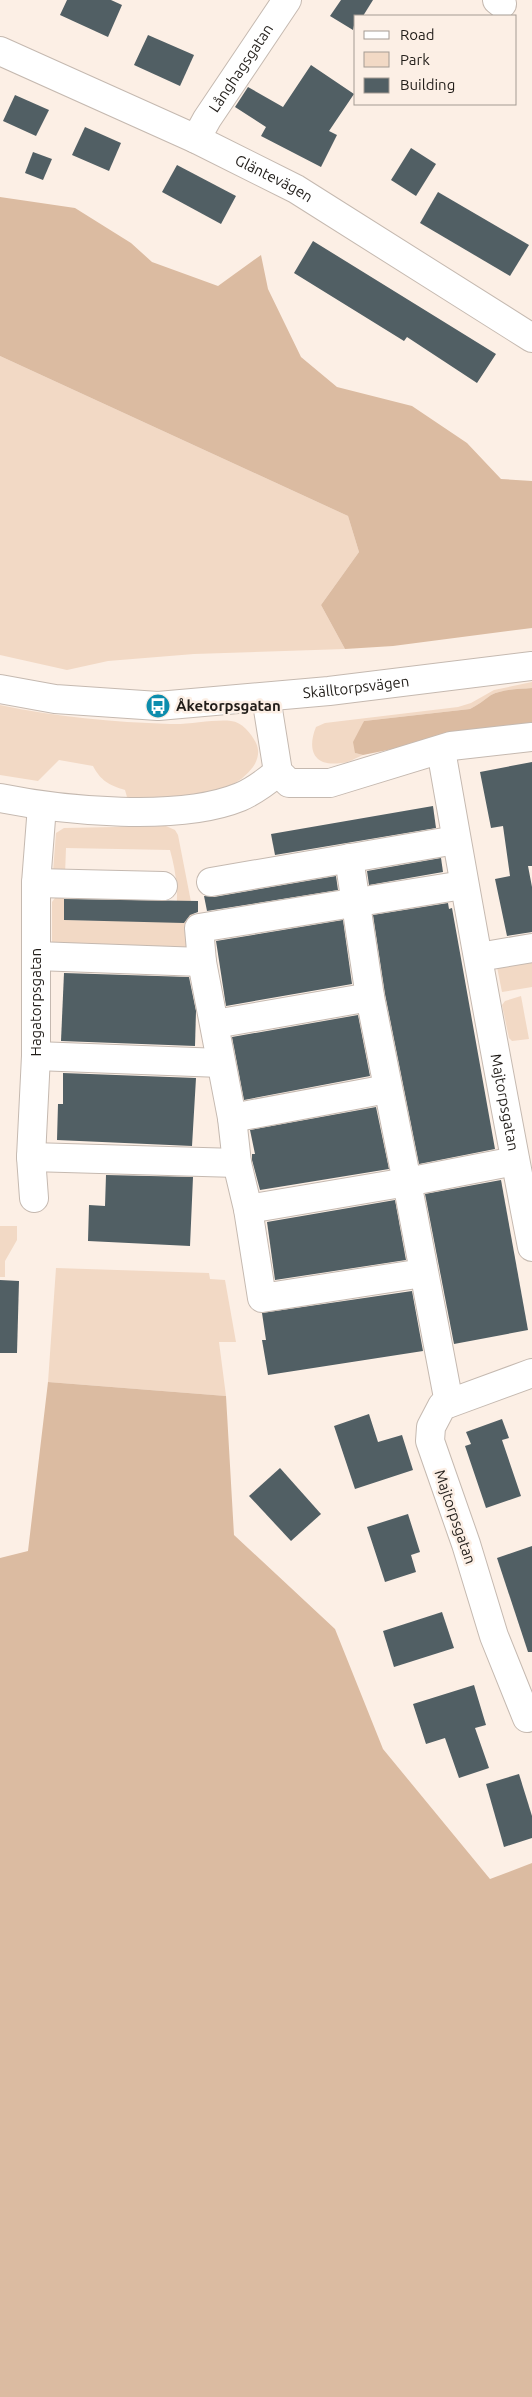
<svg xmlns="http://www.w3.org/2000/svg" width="532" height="2397" viewBox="0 0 532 2397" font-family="Ubuntu,sans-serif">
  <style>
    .green { fill: #f2d9c5 }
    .forest { fill: #dbbba1 }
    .building { fill: #515f64 }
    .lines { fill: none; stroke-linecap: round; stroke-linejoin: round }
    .minor-casing { stroke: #c5b9b0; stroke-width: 30 }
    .minor { stroke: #fff; stroke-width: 28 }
    .labels { text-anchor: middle; stroke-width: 5; stroke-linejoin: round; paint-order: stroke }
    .street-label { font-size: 15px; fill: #211d19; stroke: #fcefe5 }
    .poi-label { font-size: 15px; font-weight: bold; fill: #211d19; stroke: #fcefe5; text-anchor: start }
  </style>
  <rect width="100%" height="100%" fill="#fcefe5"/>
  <g class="green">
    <path d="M0 356 348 516 359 552 321 605 345 649 194 654 108 661 67 670 0 655Z"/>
    <path d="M532 682V688C519 689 503 689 491 695 484 700 478 705 470 709L364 721 355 753 363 755C356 758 348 763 341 763 313 767 307 749 316 727L325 723 458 707 471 703 494 690Z"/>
    <path d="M0 705C56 717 113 722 170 724 188 725 215 719 231 721 242 722 251 733 256 743 260 751 258 760 253 767 227 802 170 798 132 799L127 797 125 790C109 785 101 781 93 766L59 760 38 781 0 775Z"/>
    <path d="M166 826 175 830 178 835 198 938 197 950 52 946V902L55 898H64V920L175 922C179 897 177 875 170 850L66 848 65 875 53 872 56 833 64 828Z"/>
    <path d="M532 956V987L502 992 497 967Z"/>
    <path d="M521 996 529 1039 512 1041 509 1038 502 1005 505 1001Z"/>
    <path d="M0 1226H17V1240L5 1261V1277H0Z"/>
    <path d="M56 1268 209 1273 210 1279 225 1280 236 1342H219L226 1396 48 1382Z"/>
  </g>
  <g class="forest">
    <path d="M0 197 75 208 131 243 152 262 218 286 261 255 268 289 301 357 337 387 412 406 467 443 501 479 532 481V628L393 646 345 649 321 605 359 552 348 516 0 356Z"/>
    <path d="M532 688V724L506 726 363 755 355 753 353 742 364 721 470 709C478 705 484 700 491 695 503 689 519 689 532 688Z"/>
    <path d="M48 1382 226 1396 234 1535 335 1629 383 1749 490 1879 532 1863V2397H0V1558L28 1551Z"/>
  </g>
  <g class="building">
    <path d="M67 0H111L122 5 108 37 60 15Z"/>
    <path d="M341 0H373L363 16H356L353 30 330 16Z"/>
    <path d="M148 35 194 55 180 86 134 65Z"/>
    <path d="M311 65 354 94 329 131 337 135 321 167 261 136 266 127 235 107 248 87 283 107Z"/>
    <path d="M15 95 49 110 36 136 3 121Z"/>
    <path d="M85 127 121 143 109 171 72 155Z"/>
    <path d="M411 148 436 164 416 196 391 180Z"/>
    <path d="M33 152 52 159 43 180 25 173Z"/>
    <path d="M177 165 236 196 221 224 162 192Z"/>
    <path d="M438 192 529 245 510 276 420 223Z"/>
    <path d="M313 241 496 354 477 383 407 337 404 341 294 273Z"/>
    <path d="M532 762V866H528L532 887V932L507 936 495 879 510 876 503 826 491 828 480 772Z"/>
    <path d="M433 806 436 828 275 855 271 834Z"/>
    <path d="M441 858 443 872 369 885 367 871Z"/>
    <path d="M336 876 338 890 207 911 204 896 214 897Z"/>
    <path d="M64 899 198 901V912L190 915 184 923 64 920Z"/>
    <path d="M448 903 449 909 452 908 495 1149 419 1164 385 994 373 915Z"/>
    <path d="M343 920 352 984 226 1006 216 941Z"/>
    <path d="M64 973 189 977 196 1011 195 1046 61 1041Z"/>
    <path d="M358 1015 370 1076 244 1100 232 1037Z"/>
    <path d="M63 1073 196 1078 192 1146 57 1140 58 1104H63Z"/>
    <path d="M376 1107 389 1169 260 1190 252 1160V1154H255L250 1130Z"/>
    <path d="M106 1175 193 1177 190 1246 88 1241 89 1205 105 1206Z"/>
    <path d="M501 1180 528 1330 454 1344 425 1194Z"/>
    <path d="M395 1200 406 1260 275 1280 267 1222Z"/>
    <path d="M0 1280 19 1281 17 1353H0Z"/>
    <path d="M412 1291 423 1351 268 1375 262 1340H266L262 1313Z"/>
    <path d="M369 1414 378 1442 402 1435 413 1470 355 1489 334 1426Z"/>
    <path d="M502 1419 509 1438 502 1440 521 1496 486 1508 465 1446 471 1444 466 1432Z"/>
    <path d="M280 1468 321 1514 291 1541 249 1496Z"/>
    <path d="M408 1514 420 1552 411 1555 416 1572 385 1582 367 1527Z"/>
    <path d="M532 1546V1652H528L497 1558Z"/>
    <path d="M442 1612 454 1648 394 1667 383 1631Z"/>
    <path d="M474 1685 486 1725 475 1728 489 1768 459 1778 445 1738 426 1744 413 1704Z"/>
    <path d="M519 1774 532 1816V1838L504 1847 486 1784Z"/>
  </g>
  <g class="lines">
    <defs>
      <g id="minor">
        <path d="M497 0 502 4"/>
        <path id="s1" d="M0 51 196 139 296 189 532 338"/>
        <path id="s2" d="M196 139 207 119 287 0"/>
        <path id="s3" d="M0 689 55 699 158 706 329 691 532 666"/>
        <path d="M266 697 278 772 289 783H330L451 746 532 737"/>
        <path id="s4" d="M441 750C470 916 500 1082 532 1247"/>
        <path d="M0 798C64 811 179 822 240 797 254 791 266 782 278 772"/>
        <path d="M349 858 370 997 407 1182 515 1161"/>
        <path d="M211 882 456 840"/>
        <path d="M36 883 163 886"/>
        <path d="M36 956 202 962"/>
        <path d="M479 957 532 948"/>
        <path d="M215 1024 370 997"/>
        <path d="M36 1056 221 1063"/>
        <path d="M232 1118 387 1089"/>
        <path d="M31 1157 237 1163"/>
        <path id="s5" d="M34 1198 31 1157 36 1056V883L42 806"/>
        <path d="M248 1209 407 1182 449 1403"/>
        <path d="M423 1273 262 1298 248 1209 237 1163 232 1118 202 962 199 928 463 885"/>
        <path d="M527 1718 494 1636 466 1544 430 1441 431 1427 442 1406 532 1373"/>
      </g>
    </defs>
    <use href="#minor" class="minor-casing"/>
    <use href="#minor" class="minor"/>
  </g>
  <defs>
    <symbol id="bus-disc" viewBox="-11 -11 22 22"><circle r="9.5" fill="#0c8dad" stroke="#fcefe5"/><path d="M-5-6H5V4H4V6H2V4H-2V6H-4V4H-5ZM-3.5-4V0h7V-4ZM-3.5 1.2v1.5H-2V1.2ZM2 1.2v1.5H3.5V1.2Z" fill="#fff"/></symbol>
  </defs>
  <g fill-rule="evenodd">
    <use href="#bus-disc" x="144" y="692" width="28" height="28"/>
  </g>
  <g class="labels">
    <g class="street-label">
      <text dy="5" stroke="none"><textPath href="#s2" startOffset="84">Långhagsgatan</textPath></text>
      <text dy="5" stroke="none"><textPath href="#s1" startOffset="302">Gläntevägen</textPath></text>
      <text dy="5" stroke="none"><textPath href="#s3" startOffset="358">Skälltorpsvägen</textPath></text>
      <text dy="5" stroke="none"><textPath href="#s5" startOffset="196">Hagatorpsgatan</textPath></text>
      <text dy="5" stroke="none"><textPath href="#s4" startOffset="358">Majtorpsgatan</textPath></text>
      <text transform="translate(455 1517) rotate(71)" y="5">Majtorpsgatan</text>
    </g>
    <g class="poi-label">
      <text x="176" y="711">Åketorpsgatan</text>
    </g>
  </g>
  <rect x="354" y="15" width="162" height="90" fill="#fcefe5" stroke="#a49b93"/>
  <rect x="364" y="31" width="25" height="8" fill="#ffffff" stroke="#a49b93"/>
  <text x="400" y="40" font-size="15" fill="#211d19">Road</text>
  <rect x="364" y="52" width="25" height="15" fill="#f2d9c5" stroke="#a49b93"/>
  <text x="400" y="65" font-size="15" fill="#211d19">Park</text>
  <rect x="364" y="78" width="25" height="15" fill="#515f64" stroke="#a49b93"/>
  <text x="400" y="90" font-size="15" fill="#211d19">Building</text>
</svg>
